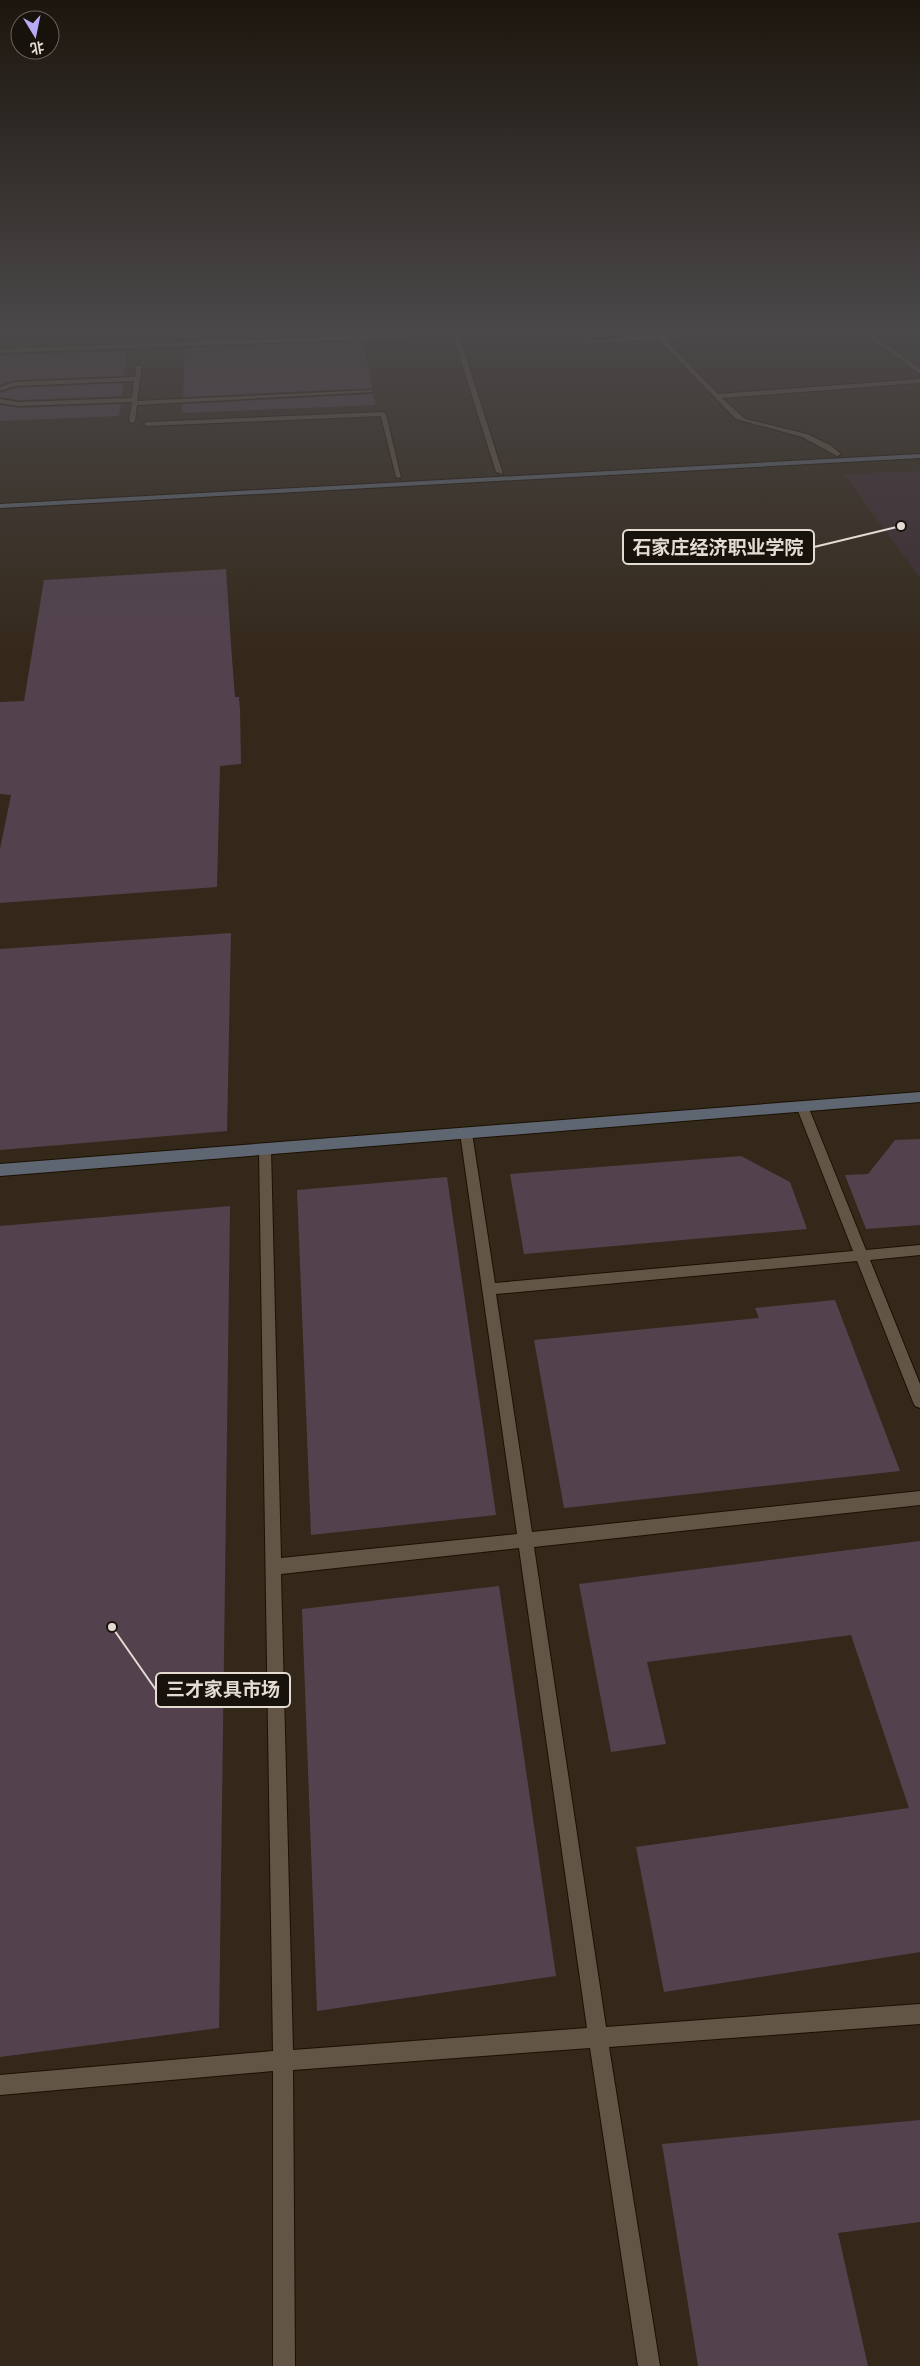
<svg xmlns="http://www.w3.org/2000/svg" width="920" height="2366" viewBox="0 0 920 2366" font-family="'Open Sans','Noto Sans SC',sans-serif">
  <style>
    .education { fill: #3e2c33 }
    .building { fill: #53424e }
    .lines { fill: none; stroke-linecap: round; stroke-linejoin: round }
    .lane-casing { stroke: #1c1004; stroke-width: 2 }
    .street-casing { stroke: #1c1004; stroke-width: 2 }
    .secondary-casing { stroke: #1c1004; stroke-width: 2 }
    .lane { fill: #635546; fill-rule: evenodd }
    .street { fill: #635546; fill-rule: evenodd }
    .secondary { fill: #5e6671; fill-rule: evenodd }
    .leader { fill: none; stroke: #e4dcd3; stroke-width: 2 }
    .callout-dot { fill: #e4dcd3; stroke: #17120c; stroke-width: 2 }
    .callout { fill: #17120c; stroke: #e4dcd3; stroke-width: 2 }
    .callout-label { font-size: 19px; text-anchor: middle; font-weight: bold; fill: #e4dcd3 }
  </style>
  <rect width="100%" height="100%" fill="#34281a"/>
  <path class="education" d="M920 471V578L844 474Z"/>
  <g class="building">
    <path d="M363 342 372 388 183 397 185 348Z"/>
    <path d="M127 351 124 376 14 380 0 385V356Z"/>
    <path d="M123 383 122 396 18 400 0 397V393L15 388Z"/>
    <path d="M373 394 376 405 182 413V404Z"/>
    <path d="M121 404 119 416 0 421V405L18 408Z"/>
    <path d="M226 569 232 659 235 697H239L240 710 241 764 220 766 217 887 0 903V849L11 795 0 794V702L24 701 44 580Z"/>
    <path d="M231 933 227 1131 0 1150V949Z"/>
    <path d="M920 1139V1225L866 1229 845 1175 868 1174 895 1140Z"/>
    <path d="M741 1156 790 1182 807 1229 524 1254 510 1174Z"/>
    <path d="M447 1177 496 1515 311 1535 297 1190Z"/>
    <path d="M230 1206 219 2028 0 2057V1226Z"/>
    <path d="M835 1300 900 1471 564 1508 534 1340 759 1318 755 1308Z"/>
    <path d="M920 1541V1952L664 1992 636 1847 909 1808 851 1635 647 1662 666 1744 611 1752 579 1584Z"/>
    <path d="M499 1586 556 1976 317 2011 302 1609Z"/>
    <path d="M920 2120V2222L838 2233 868 2366H698L662 2144Z"/>
  </g>
  <g class="lines">
    <defs>
      <g id="lane">
        <path d="M139 365 142 367 137 401 371 390 374 392 137 405 135 421 132 423 129 421 132 402 18 406 0 403V399L18 402 132 398 134 381 15 386 0 391V387L14 382 135 377 136 367Z"/>
        <path d="M383 412 386 414 401 478 396 477 381 416 147 426 144 424 147 422Z"/>
        <path d="M802 1102 808 1106 866 1250 920 1245V1255L870 1260 920 1384V1408L915 1406 913 1402 857 1261 496 1294 532 1532 920 1491V1505L534 1547 606 2027 920 2004V2024L609 2047 660 2366H638L590 2048 293 2070 295 2366H273V2071L0 2095V2075L273 2051 259 1149 265 1144 271 1149 281 1558 517 1534 460 1133 462 1130H470L472 1133 495 1283 853 1251 796 1106ZM519 1548 587 2028 293 2050 281 1574Z"/>
      </g>
      <g id="street">
        <path d="M647 327H653L661 335 801 327H826L665 339 718 394 920 379V383L722 398 745 419 807 434 830 445 841 454 837 456 802 437 736 419 658 339 578 344 575 342 655 335Z"/>
        <path d="M856 327H862L920 369V374Z"/>
        <path d="M451 332 459 335 503 474 496 472 453 336 0 353V349Z"/>
      </g>
      <g id="secondary">
        <path d="M920 454V458L0 508V504Z"/>
        <path d="M920 1092V1102L0 1176V1164Z"/>
      </g>
    </defs>
    <use href="#lane" class="lane-casing"/>
    <use href="#street" class="street-casing"/>
    <use href="#secondary" class="secondary-casing"/>
    <use href="#lane" class="lane"/>
    <use href="#street" class="street"/>
    <use href="#secondary" class="secondary"/>
  </g>
  <linearGradient id="sky" x2="0" y2="1"><stop stop-color="#1d160e"/><stop offset="0.5" stop-color="#4a4849"/><stop offset="1" stop-color="#4a4849" stop-opacity="0"/></linearGradient>
  <rect width="920" height="658" fill="url(#sky)"/>
  <path class="leader" d="M901 526L814 547M112 1627L156 1690"/>
  <g class="callout-dot">
    <circle cx="901" cy="526" r="5"/>
    <circle cx="112" cy="1627" r="5"/>
  </g>
  <g class="callout">
    <rect x="623" y="530" width="191" height="34" rx="5"/>
    <rect x="156" y="1673" width="134" height="34" rx="5"/>
  </g>
  <g class="callout-label">
    <text x="718" y="554">石家庄经济职业学院</text>
    <text x="223" y="1696">三才家具市场</text>
  </g>
  <g transform="translate(35 35) rotate(170)"><circle r="24" fill="#17120c" stroke="#69635c"/>
  <path d="M0-4L9 19L0 12L-9 19Z" fill="#b7abf8"/>
  <text y="-8" font-size="14" font-weight="bold" text-anchor="middle" fill="#e4dcd3">北</text>
  </g>
</svg>
